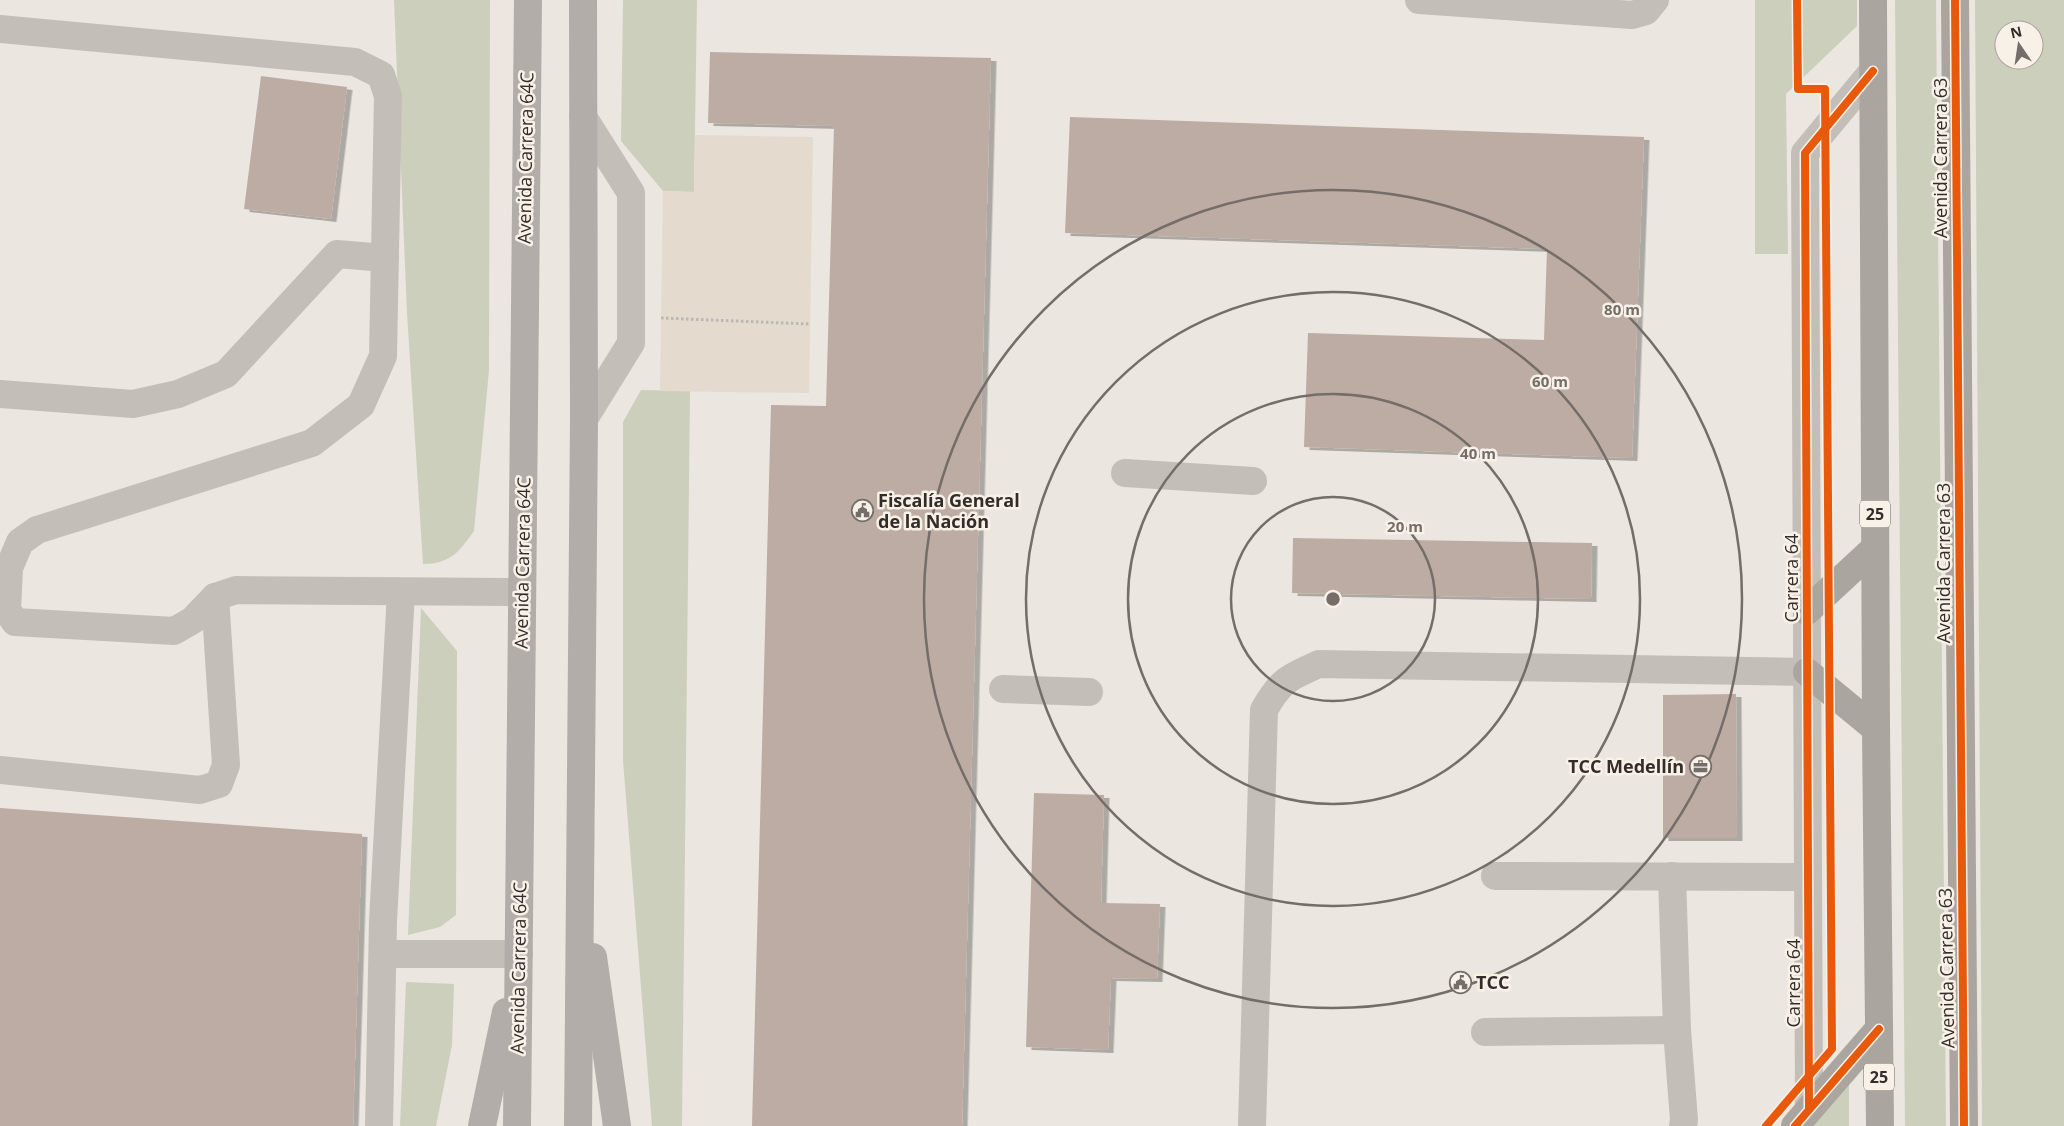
<svg xmlns="http://www.w3.org/2000/svg" width="2064" height="1126" viewBox="0 0 2064 1126" font-family="'Open Sans',sans-serif">
  <style>
    .green { fill: #cbcfbc; fill-rule: evenodd }
    .plaza { fill: #e4dace }
    .building { fill: #bdaca4; filter: url(#shadow) }
    .lines { fill: none; stroke-linecap: round; stroke-linejoin: round }
    .path { stroke: #bdb7b2; stroke-width: 3; stroke-dasharray: 2.5 2.5; stroke-linecap: butt }
    .minor { stroke: #c4beb9; stroke-width: 28 }
    .major { stroke: #b2ada9; stroke-width: 28 }
    .highway { stroke: #aaa59f; stroke-width: 28 }
    .cycleway-casing { stroke: #f7f1e8; stroke-width: 11 }
    .cycleway { stroke: #e8590c; stroke-width: 8 }
    .ring { fill: none; stroke: #746d68; stroke-width: 2.5 }
    .labels { text-anchor: middle; stroke-width: 5; stroke-linejoin: round; paint-order: stroke }
    .shield { fill: #f7f1e8; stroke: #6e6762; stroke-width: 1 }
    .shield-label { font-size: 16px; font-weight: bold; fill: #342c28 }
    .street-label { font-size: 18px; fill: #342c28; stroke: #f7f1e8 }
    .poi-label { font-size: 18px; font-weight: bold; fill: #342c28; stroke: #f7f1e8; text-anchor: start }
    .centre { fill: #746d68; stroke: #f7f1e8; stroke-width: 2.5 }
    .ring-label { font-size: 15px; text-anchor: middle; font-weight: bold; fill: #746d68; stroke: #f7f1e8; stroke-width: 5; stroke-linejoin: round; paint-order: stroke }
  </style>
  <defs>
    <filter id="shadow"><feDropShadow dx="5.5" dy="3" stdDeviation="0" flood-color="#0004"/></filter>
  </defs>
  <rect width="100%" height="100%" fill="#ebe6e0"/>
  <g class="green">
    <path d="M394 0H490L489 370 474 531C459 552 450 564 423 564L407 313Z"/>
    <path d="M623 0H697L694 192 663 191 621 141Z"/>
    <path d="M1755 0H1857V26L1786 94 1788 254H1755Z"/>
    <path d="M1895 0H1936L1946 1126H1905Z"/>
    <path d="M1975 0H2064V1126H1982ZM2004 30H2034V60H2004Z"/>
    <path d="M641 390 690 391 682 1126H652L623 760V422Z"/>
    <path d="M421 608 457 651 456 915 440 927 408 935Z"/>
    <path d="M406 982 454 984 452 1045 436 1126H400Z"/>
    <path d="M1849 1084V1126H1813Z"/>
  </g>
  <path class="plaza" d="M695 135 813 137 809 393 660 391 663 191 694 192Z"/>
  <g class="building">
    <path d="M710 52 991 58 962 1126H752L771 405 826 406 834 126 708 123Z"/>
    <path d="M261 76 347 87 331 219 244 209Z"/>
    <path d="M1070 117 1644 137 1632 458 1304 447 1308 333 1544 340 1547 249 1065 233Z"/>
    <path d="M1293 538 1592 543 1591 599 1292 593Z"/>
    <path d="M1736 694 1737 838H1663V695Z"/>
    <path d="M1034 793 1104 795 1101 903 1160 904 1157 979 1111 978 1108 1050 1026 1047Z"/>
    <path d="M0 808 362 834 353 1126H0Z"/>
  </g>
  <g class="lines">
    <path class="path" d="M661 318 810 324"/>
    <g class="minor">
      <path d="M1419 0 1632 15 1646 11 1655 0"/>
      <path d="M0 29 355 62 381 75 388 96 383 356 361 405 312 443 37 530 20 542 9 568 7 610 15 622 174 631 193 620 215 597 236 590 522 592"/>
      <path d="M583 117 631 193V343L584 419"/>
      <path d="M0 394 133 404 178 394 226 374 337 254 385 258"/>
      <path d="M1125 473 1253 481"/>
      <path d="M1003 689 1089 692"/>
      <path d="M0 770 200 790 219 784 226 765 215 597"/>
      <path d="M1495 876 1808 877"/>
      <path d="M1672 876 1677 1030 1684 1120 1683 1126"/>
      <path d="M383 954H519"/>
      <path d="M1485 1032 1677 1030"/>
      <path d="M1809 1109 1805 153 1873 71"/>
      <path d="M379 1126 383 921 401 592"/>
      <path d="M1252 1126 1264 710C1280 681 1289 677 1319 664L1807 672"/>
    </g>
    <g class="major">
      <path d="M593 957 617 1126"/>
      <path d="M482 1126 506 1012"/>
      <path d="M517 1126 528 0"/>
      <path d="M578 1126 584 419 583 0"/>
    </g>
    <g class="highway">
      <path d="M1873 0 1876 729 1880 1126"/>
      <path d="M1955 0 1964 1126"/>
      <path d="M1807 611 1875 548"/>
      <path d="M1807 672 1876 729"/>
      <path d="M1795 1126 1879 1029"/>
    </g>
    <defs>
      <g id="cycleway">
        <path d="M1955 0 1964 1126"/>
        <path d="M1809 1109 1805 153 1873 71"/>
        <path d="M1766 1126 1832 1049 1825 89H1798L1797 0"/>
        <path d="M1795 1126 1879 1029"/>
      </g>
    </defs>
    <use href="#cycleway" class="cycleway-casing"/>
    <use href="#cycleway" class="cycleway"/>
  </g>
  <g class="ring">
    <circle cx="1333" cy="599" r="102"/>
    <circle cx="1333" cy="599" r="205"/>
    <circle cx="1333" cy="599" r="307"/>
    <circle cx="1333" cy="599" r="409"/>
  </g>
  <defs>
    <symbol id="civic-ring" viewBox="-11 -11 22 22"><circle r="9.5" fill="#f7f1e8" stroke="#746d68" stroke-width="1.5"/><path d="M-.6-6.5H3V-4.5H.6V-3L4-1V1h2V6H-6V1h2V-1L-.6-3ZM-1.2 2.5V6h2.4V2.5Z" fill="#746d68"/></symbol>
    <symbol id="office-ring" viewBox="-11 -11 22 22"><circle r="9.5" fill="#f7f1e8" stroke="#746d68" stroke-width="1.5"/><path d="M-6-3h4V-5.5h4V-3h4V5H-6ZM-1-4.5V-3h2v-1.5ZM-6 0V1H6V0Z" fill="#746d68"/></symbol>
  </defs>
  <g fill-rule="evenodd">
    <use href="#civic-ring" x="850" y="498" width="25" height="25"/>
    <use href="#office-ring" x="1688" y="754" width="25" height="25"/>
    <use href="#civic-ring" x="1448" y="970" width="25" height="25"/>
  </g>
  <g class="labels">
    <g class="shield">
      <rect x="1860" y="500.5" width="30" height="27" rx="4"/>
      <rect x="1864" y="1063.5" width="30" height="27" rx="4"/>
    </g>
    <g class="shield-label">
      <text x="1875" y="520">25</text>
      <text x="1879" y="1083">25</text>
    </g>
    <g class="street-label">
      <text transform="translate(526 158) rotate(-89)" y="6">Avenida Carrera 64C</text>
      <text transform="translate(1941 158) rotate(-90)" y="6">Avenida Carrera 63</text>
      <text transform="translate(523 563) rotate(-89)" y="6">Avenida Carrera 64C</text>
      <text transform="translate(1944 563) rotate(-90)" y="6">Avenida Carrera 63</text>
      <text transform="translate(1792 578) rotate(-90)" y="6">Carrera 64</text>
      <text transform="translate(519 968) rotate(-89)" y="6">Avenida Carrera 64C</text>
      <text transform="translate(1947 968) rotate(-91)" y="6">Avenida Carrera 63</text>
      <text transform="translate(1794 983) rotate(-90)" y="6">Carrera 64</text>
    </g>
    <g class="poi-label">
      <text x="878" y="507">Fiscalía General<tspan x="878" dy="21">de la Nación</tspan></text>
      <text x="1684" y="773" text-anchor="end">TCC Medellín</text>
      <text x="1476" y="989">TCC</text>
    </g>
  </g>
  <circle cx="1333" cy="599" r="8" class="centre"/>
  <g class="ring-label">
    <text x="1622" y="315">80 m</text>
    <text x="1550" y="387">60 m</text>
    <text x="1478" y="459">40 m</text>
    <text x="1405" y="532">20 m</text>
  </g>
  <g transform="translate(2019 45) rotate(347)"><circle r="24" fill="#f7f1e8" stroke="#a9a29b"/>
  <path d="M0-4L9 19L0 12L-9 19Z" fill="#746d68"/>
  <text y="-8" font-size="14" font-weight="bold" text-anchor="middle" fill="#342c28">N</text>
  </g>
</svg>
